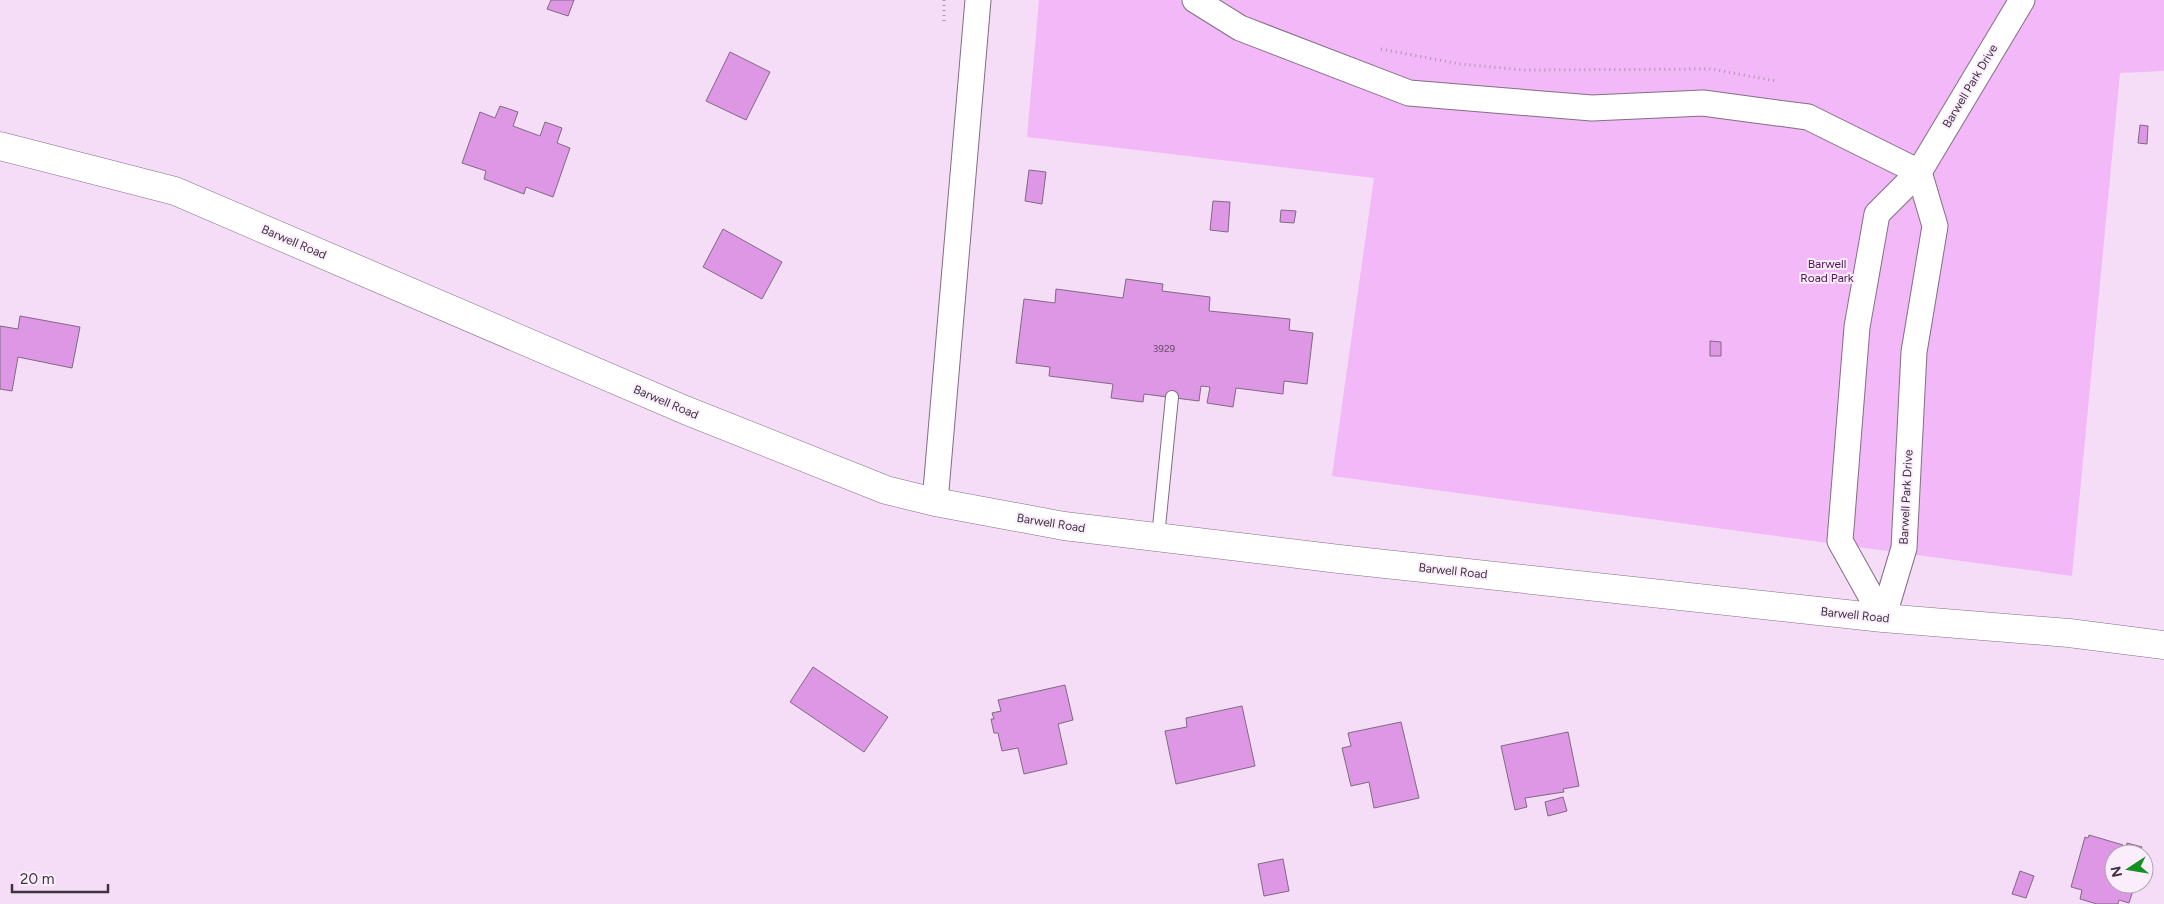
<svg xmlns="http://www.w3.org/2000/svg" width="2164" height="904" viewBox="0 0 2164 904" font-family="Figtree,sans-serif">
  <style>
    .green { fill: #f2b8f7 }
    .building { fill: #dd97e4; stroke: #7f6a81 }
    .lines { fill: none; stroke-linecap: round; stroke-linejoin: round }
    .lane-casing { stroke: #836e85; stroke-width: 14 }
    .street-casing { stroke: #836e85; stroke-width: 27 }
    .secondary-casing { stroke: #836e85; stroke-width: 29 }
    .path { stroke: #ab98ad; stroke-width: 3; stroke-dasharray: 1 4; stroke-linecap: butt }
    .lane { stroke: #fff; stroke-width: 12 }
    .street { stroke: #fff; stroke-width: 25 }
    .secondary { stroke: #fff; stroke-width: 28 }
    .labels { text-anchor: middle; stroke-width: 4; stroke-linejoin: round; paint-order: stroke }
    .number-label { font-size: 10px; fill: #644c67 }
    .street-label { font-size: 12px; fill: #3c333d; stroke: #fcedfd }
    .park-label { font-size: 12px; fill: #511257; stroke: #fcedfd }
  </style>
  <rect width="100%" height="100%" fill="#f5dcf7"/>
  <path class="green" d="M1039 0H2164V71L2120 73 2072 576 1332 476 1374 178 1027 137Z"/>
  <g class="building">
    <path d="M551 0H574L568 16 547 9Z"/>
    <path d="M730 52 770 72 746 120 706 101Z"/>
    <path d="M500 106 518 112 513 126 540 136 545 122 562 128 557 143 570 148 553 197 526 187 524 194 484 179 486 171 462 163 480 112 495 118Z"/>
    <path d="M2140 125 2148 126 2147 144 2138 143Z"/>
    <path d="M1029 170 1046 172 1042 204 1025 201Z"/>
    <path d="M1213 201 1230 202 1228 232 1210 230Z"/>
    <path d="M1281 210 1296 211 1294 223 1280 222Z"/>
    <path d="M723 229 782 262 762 299 703 267Z"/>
    <path d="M1126 279 1163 284 1162 291 1210 297 1209 311 1290 319 1289 330 1313 333 1307 384 1284 381 1283 394 1236 388 1233 407 1207 403 1210 387 1201 386 1199 401 1144 394 1143 402 1111 398 1113 384 1049 376 1050 367 1016 363 1024 299 1055 303 1056 289 1123 298Z"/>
    <path d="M20 316 80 327 72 368 18 357 12 391 0 389V326L18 329Z"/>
    <path d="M1710 341 1721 342V356H1710Z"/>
    <path d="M813 667 888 717 864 752 790 702Z"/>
    <path d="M1065 685 1073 720 1058 724 1067 764 1024 774 1018 748 1002 751 998 733H994L991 719H994L992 713 1001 711 998 700Z"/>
    <path d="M1242 706 1255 766 1176 784 1165 731 1187 727 1186 718Z"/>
    <path d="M1401 722 1419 798 1374 808 1369 782 1351 786 1342 748 1351 746 1348 733Z"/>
    <path d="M1568 732 1579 786 1563 789 1564 792 1525 798 1527 807 1515 810 1501 746Z"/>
    <path d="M1563 797 1567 811 1548 816 1545 802Z"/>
    <path d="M2089 835 2123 845 2122 848 2126 849 2127 843 2142 847 2140 852 2143 854H2114V884H2135L2129 903 2119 900 2118 904H2097L2080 899 2082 890 2071 887 2085 837 2088 838Z"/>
    <path d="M1283 859 1289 891 1264 896 1258 864Z"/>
    <path d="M2020 871 2034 876 2026 898 2012 894Z"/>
  </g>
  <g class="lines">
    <defs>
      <path id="lane" d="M1158 537 1172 397"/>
      <g id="street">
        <path d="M1195 0 1240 28 1409 93 1592 108 1703 103 1808 117 1919 172"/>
        <path d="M935 502 978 0"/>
        <path d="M1883 618 1840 541 1857 327 1877 214 1919 172 2022 0"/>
        <path d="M1883 618 1904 548 1914 352 1935 226 1919 172"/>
      </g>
      <path id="secondary" d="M0 146 175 191 685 410 886 490 935 502 1064 526 1339 559 1883 618 2069 633 2164 645"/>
    </defs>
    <use href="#lane" class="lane-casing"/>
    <use href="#street" class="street-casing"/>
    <use href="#secondary" class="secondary-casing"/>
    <g class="path">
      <path d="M944 0V25"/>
      <path d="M1381 49 1460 64 1524 70 1711 69 1776 81"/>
    </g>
    <use href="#lane" class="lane"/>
    <use href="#street" class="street"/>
    <use href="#secondary" class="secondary"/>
  </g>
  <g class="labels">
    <g class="number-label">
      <text x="1164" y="352">3929</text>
    </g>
    <g class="street-label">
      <text transform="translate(1970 86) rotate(-59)" y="4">Barwell Park Drive</text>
      <text transform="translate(294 242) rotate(23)" y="4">Barwell Road</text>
      <text transform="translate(666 402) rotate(23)" y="4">Barwell Road</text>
      <text transform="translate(1906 497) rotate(-87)" y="4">Barwell Park Drive</text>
      <text transform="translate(1051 523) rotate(9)" y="4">Barwell Road</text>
      <text transform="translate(1453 571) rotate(6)" y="4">Barwell Road</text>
      <text transform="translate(1855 615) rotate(6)" y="4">Barwell Road</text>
    </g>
    <g class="park-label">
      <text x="1827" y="268">Barwell<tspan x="1827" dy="14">Road Park</tspan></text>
    </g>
  </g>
  <g transform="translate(2129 869) rotate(258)"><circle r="24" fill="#fcedfd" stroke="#afa3b0"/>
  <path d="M0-4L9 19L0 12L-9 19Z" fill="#149120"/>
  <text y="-8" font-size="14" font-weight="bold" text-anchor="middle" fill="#3c333d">N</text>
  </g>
  <path d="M12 884v8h96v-8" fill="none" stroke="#3c333d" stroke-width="2.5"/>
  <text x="20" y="884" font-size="15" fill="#3c333d" stroke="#fcedfd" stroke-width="4" paint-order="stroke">20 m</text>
</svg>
